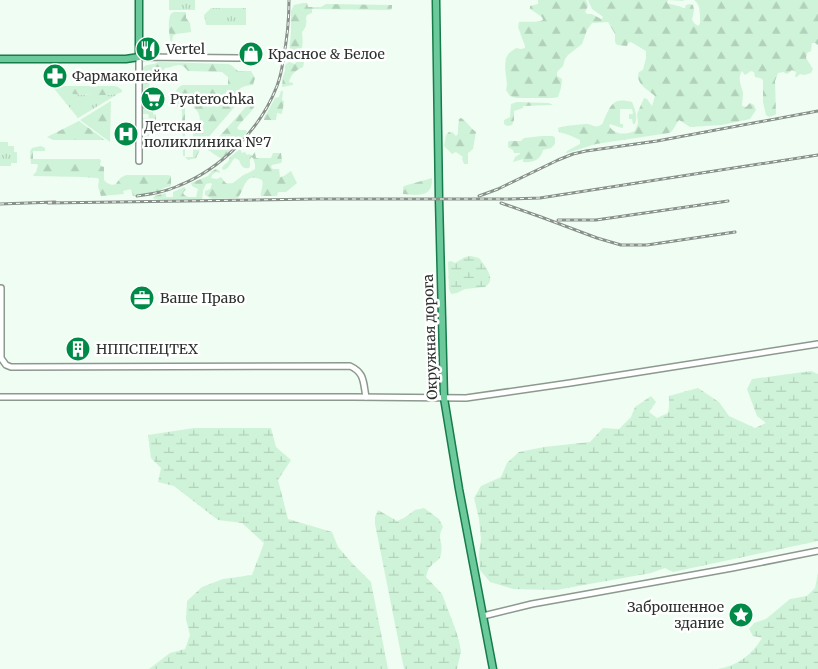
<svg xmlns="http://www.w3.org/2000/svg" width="818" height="669" viewBox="0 0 818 669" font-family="Merriweather,serif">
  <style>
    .grass { fill: url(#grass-tufts) }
    .forest { fill: url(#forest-firs) }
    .wetland { fill: url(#wetland-marsh) }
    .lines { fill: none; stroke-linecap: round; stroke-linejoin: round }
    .minor-casing { stroke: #8c998f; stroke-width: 8 }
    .major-casing { stroke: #167c49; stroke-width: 9 }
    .minor { stroke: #fff; stroke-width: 5 }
    .major { stroke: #6cc99b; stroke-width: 6 }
    .rail-casing { stroke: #88918a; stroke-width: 3 }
    .rail { stroke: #fff; stroke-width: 1; stroke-dasharray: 4; stroke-linecap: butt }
    .labels { text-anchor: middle; stroke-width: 5; stroke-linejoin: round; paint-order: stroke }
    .poi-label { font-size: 14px; fill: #2c312d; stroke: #fff; text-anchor: start }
    .street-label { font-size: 14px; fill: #2c312d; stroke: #fff }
  </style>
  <defs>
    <pattern id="grass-tufts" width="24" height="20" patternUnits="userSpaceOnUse" patternTransform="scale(1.25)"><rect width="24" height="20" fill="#cff3d8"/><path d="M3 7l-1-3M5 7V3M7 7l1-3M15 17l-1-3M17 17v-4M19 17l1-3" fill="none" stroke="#b2d1ba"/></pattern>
    <pattern id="forest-firs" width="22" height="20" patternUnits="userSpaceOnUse" patternTransform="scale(1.25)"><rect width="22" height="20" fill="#cff3d8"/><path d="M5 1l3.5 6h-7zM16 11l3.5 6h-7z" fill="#b2d1ba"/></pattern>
    <pattern id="wetland-marsh" width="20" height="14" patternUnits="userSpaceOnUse" patternTransform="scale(1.25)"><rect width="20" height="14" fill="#cff3d8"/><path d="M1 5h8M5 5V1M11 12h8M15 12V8" fill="none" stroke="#b2d1ba"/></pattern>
  </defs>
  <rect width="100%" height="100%" fill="#effdf2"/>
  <g class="grass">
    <rect x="169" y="0" width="26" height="10"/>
    <path d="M211 8H246V25H206L204 15Z"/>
    <path d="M52 86 59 87C61 90 61 91 65 92 76 96 106 95 118 94L78 118Z"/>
    <path d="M0 142H8V146H14V152H17V163H11V166H0Z"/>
  </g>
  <g class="forest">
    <path d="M538 0H586L588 6 585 12 587 14H592L601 19 603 18 602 16 592 9 588 0H683L684 1 668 0 667 3C672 5 679 5 683 8H685L686 5 690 4 693 5 694 10 692 20 695 24 698 26 700 24C700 16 701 4 694 0H818V45L815 43H812L811 51 807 53 806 58 813 69 811 73 804 75 800 74 797 77H795L796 72 792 70 787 74 783 72 778 73 775 81 776 114 775 115 769 117 766 115 763 102V80L760 78 755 77 754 72 751 71 745 75 742 71C737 79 741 84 743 93 743 97 742 102 742 106L746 107 750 103 754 105 756 110 750 119 722 125 690 127 679 120 672 131 669 133 596 144 567 153H566L567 151 580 144V140L569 135 559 132 558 128C561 126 584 124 588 124 595 126 597 129 603 123 604 118 606 116 608 111 614 100 619 99 632 102 635 109 638 117 635 124H633L632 119H629V114H633L632 109H620V124H623V127L622 128 610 124 609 126C615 135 625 135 635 131L638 123 637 114 644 98 647 99 652 106 655 96C647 89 635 84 639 72L643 70 646 58V51L631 42 628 43 627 46 617 45 615 42V34L608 22 592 23 587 30 582 44 568 55 565 59 563 66 557 72V76L562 79 561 88 558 97 553 98H516L510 96 506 90 507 84 505 67 506 58 509 53 516 48 521 49 525 48V46L518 27 519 22C526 21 537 23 543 20L542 17 530 9V6L538 4Z"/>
    <path d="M303 3H307L308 7H321L326 4 390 5H392V8L391 10 312 9V13L307 15 306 18C307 23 306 28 302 32 303 42 304 50 296 56L289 55 291 32V11L294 5Z"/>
    <path d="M176 12H186V18L190 23 191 32 176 34 173 36 172 42H171C169 36 167 16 172 13 173 12 175 12 176 12Z"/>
    <path d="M158 62 228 64 231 65 238 71H251L255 78 253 85C241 86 239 88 233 99L237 104 207 139 202 145 196 158 188 160 185 157H193V131C202 125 202 113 193 107V98H185V156H183L182 112 181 109 177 106V98H173C175 92 177 88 182 85H228V77L222 72 188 71C180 60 175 67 165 68L162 73 161 77H155C148 83 147 92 149 101L153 104V114L156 115V122L152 123 149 125V140L145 141 144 138 143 118H147L149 117 148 114H143V67L147 65 154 64Z"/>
    <path d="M289 62 295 64 296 62H304L303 67C296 70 291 74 289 82L293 83V85L282 87 283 76 285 71V66L286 64Z"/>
    <path d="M64 86H115L118 87 122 90V92C113 97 77 95 66 93 61 92 62 91 59 88Z"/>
    <path d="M281 91H283L282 100 284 101 282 114 277 113 276 120H264V118L275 98 279 97Z"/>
    <path d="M253 99C255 102 256 103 254 107 251 113 242 120 237 128L239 130H246L247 133 236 145 223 158H220L208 150V149L210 147 223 146V145L217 139Z"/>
    <path d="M111 101 110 142 80 120Z"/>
    <path d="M517 102 549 103 553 105 523 106V108L514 111V120L512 125 507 126 504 124V120L510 117 511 104Z"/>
    <path d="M461 118C467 121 470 128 476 132L473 149 468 153V164H464L462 159 463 157 456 152 452 154 444 146 446 135 449 132H452L456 136 458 134V128L459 119Z"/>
    <path d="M79 121 105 140H53L47 137Z"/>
    <path d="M542 136H553L555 138V144L551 148 543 150C541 160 532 163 523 162V159L513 162 515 157 520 154V153H514L513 150 508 147V143L509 141H521L524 138Z"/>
    <path d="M41 146 45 148V151H33V159H100L101 161 100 164 101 166 104 167V180L107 183 112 185 116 184C119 179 122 176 127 175H168L171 176V186C165 187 164 188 159 191 152 195 141 195 133 196L131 189 123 191 124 194 101 196 98 187 99 179 97 178 83 177 34 176 33 175 36 172 38 165 37 164H31L30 151 32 148Z"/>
    <path d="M240 149 242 153 245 152 247 155 249 154 252 156 255 152 256 158H271L273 153H281L282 161 281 163 272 165 271 167 273 169H279L280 177 284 176 291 171 297 183 286 192H278L277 196H261C260 192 264 186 262 180 245 171 245 188 238 198L212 199 205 195V191L210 189 212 184 211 183 206 184 203 191 202 200H162L154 199 153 198 155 196 165 193 166 194V197H173V192L184 187 186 189 183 193C186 198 190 197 196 197L198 189 192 186 191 183 208 176 211 172 216 169 219 170 220 173 216 172 212 175 211 178 217 179 221 177C226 183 225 185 233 183 236 181 239 178 242 176 246 173 250 173 255 169V164L253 158 251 157 250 160V166L249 168C242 169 241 165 239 160L235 158C230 162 230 169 223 170L222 168 224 165 228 162 230 157Z"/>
    <path d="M432 178C433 198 418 195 403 194V188L404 186Z"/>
  </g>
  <g class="wetland">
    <path d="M471 256 479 258C483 263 492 274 490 281 490 283 486 286 485 287L465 289 457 293 451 294 449 289 448 262 451 261 455 263 465 257Z"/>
    <path d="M811 371 818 374V541L673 572 665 568 651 573 556 590 513 589 490 582 480 570 479 554 481 539 479 519 474 498 481 486 501 477 507 463 519 452 544 447 590 442 603 428 619 429 631 417 635 407 651 396 656 402 649 412 657 418 668 413 669 407V396L698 388 719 402 729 416 755 428 766 423 757 416 747 389 752 379Z"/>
    <path d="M194 428H271L276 447 291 460 278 480 288 519 332 532 338 547 352 563 371 582 388 669H149L170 653 185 649 190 635 186 619 187 601 202 587 223 579 252 575 264 543 242 523 218 520 174 486 158 482 161 468 151 458 148 435Z"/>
    <path d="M424 508 439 519 443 527C436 539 444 542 441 554 440 561 435 561 431 566 428 568 427 573 426 577L442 594 455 628 459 641 461 651 457 669H404L375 524V517L378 510 397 521 404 518 415 510Z"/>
    <path d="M818 573V669H718C737 666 752 655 762 638L758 637 753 636 749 629 754 623 766 619 790 599 807 596 815 588Z"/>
  </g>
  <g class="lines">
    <defs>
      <g id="minor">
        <path d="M139 161V57L239 58"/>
        <path d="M1 288V358L6 365 11 367 350 366C365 373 363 382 366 397"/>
        <path d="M0 397H353L466 398 570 383 818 344"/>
        <path d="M483 616 532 604 732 568 818 551"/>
      </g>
      <g id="major">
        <path d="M436 0 439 199 444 398 459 489 493 669"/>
        <path d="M0 59H126L139 57V0"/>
      </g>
    </defs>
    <use href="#minor" class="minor-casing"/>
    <use href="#major" class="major-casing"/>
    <use href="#minor" class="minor"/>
    <use href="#major" class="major"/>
    <defs>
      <g id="rail">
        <path d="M137 196C151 194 165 192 178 186 221 169 260 130 277 86 280 78 282 69 283 60 287 40 289 21 289 0"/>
        <path d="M479 196 498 189 558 160 573 154 586 151 657 141 818 111"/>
        <path d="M48 203 317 199H510L540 198 818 155"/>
        <path d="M501 203 541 217 597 238 621 245H647L735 232"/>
        <path d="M0 204 55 202"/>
        <path d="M558 220H596L728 201"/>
      </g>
    </defs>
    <use href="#rail" class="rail-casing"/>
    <use href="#rail" class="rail"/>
  </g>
  <defs>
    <symbol id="restaurant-disc" viewBox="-11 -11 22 22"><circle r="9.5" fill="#008a48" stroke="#fff"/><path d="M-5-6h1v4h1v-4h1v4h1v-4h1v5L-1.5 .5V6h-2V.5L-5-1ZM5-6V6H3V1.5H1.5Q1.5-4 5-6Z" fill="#fff"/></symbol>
    <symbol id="shop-disc" viewBox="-11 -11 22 22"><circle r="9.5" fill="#008a48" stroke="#fff"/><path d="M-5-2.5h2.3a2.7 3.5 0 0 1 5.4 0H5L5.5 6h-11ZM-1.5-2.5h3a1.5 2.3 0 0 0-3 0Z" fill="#fff"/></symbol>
    <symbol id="pharmacy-disc" viewBox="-11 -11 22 22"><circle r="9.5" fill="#008a48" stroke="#fff"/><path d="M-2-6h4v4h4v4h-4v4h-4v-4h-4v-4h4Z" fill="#fff"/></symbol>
    <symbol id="supermarket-disc" viewBox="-11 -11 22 22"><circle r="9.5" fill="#008a48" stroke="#fff"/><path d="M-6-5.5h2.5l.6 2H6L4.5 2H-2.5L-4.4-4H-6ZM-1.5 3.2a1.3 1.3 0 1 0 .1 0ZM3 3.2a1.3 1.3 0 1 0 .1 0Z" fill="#fff"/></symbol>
    <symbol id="hospital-disc" viewBox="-11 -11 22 22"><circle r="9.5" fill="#008a48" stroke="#fff"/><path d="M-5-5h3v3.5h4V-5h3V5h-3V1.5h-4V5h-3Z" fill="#fff"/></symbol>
    <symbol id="office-disc" viewBox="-11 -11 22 22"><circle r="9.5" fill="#008a48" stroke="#fff"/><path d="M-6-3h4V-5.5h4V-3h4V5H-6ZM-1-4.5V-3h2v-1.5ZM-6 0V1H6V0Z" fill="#fff"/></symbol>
    <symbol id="building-disc" viewBox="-11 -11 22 22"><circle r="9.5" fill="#008a48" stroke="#fff"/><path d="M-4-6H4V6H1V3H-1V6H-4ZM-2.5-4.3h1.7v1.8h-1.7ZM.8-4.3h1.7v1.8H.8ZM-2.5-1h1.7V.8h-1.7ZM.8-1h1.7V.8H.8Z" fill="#fff"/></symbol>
    <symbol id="sight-disc" viewBox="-11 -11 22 22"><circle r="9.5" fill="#008a48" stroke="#fff"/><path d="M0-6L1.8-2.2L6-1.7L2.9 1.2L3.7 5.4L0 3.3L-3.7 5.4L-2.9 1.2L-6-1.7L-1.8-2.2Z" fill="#fff"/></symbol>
  </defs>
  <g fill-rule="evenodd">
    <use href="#restaurant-disc" x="134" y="35" width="28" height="28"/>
    <use href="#shop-disc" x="237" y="40" width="28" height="28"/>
    <use href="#pharmacy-disc" x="41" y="62" width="28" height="28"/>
    <use href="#supermarket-disc" x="139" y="85" width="28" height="28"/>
    <use href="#hospital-disc" x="112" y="120" width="28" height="28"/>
    <use href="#office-disc" x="128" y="284" width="28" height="28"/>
    <use href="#building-disc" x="64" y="335" width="28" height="28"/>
    <use href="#sight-disc" x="727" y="601" width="28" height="28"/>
  </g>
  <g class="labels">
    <g class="poi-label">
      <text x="166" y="54">Vertel</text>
      <text x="268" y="59">Красное &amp; Белое</text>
      <text x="72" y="81">Фармакопейка</text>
      <text x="170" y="104">Pyaterochka</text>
      <text x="144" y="131">Детская<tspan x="144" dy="16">поликлиника №7</tspan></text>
      <text x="160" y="303">Ваше Право</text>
      <text x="96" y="354">НППСПЕЦТЕХ</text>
      <text x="724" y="612" text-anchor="end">Заброшенное<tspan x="724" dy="16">здание</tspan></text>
    </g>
    <g class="street-label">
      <text transform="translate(430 337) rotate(-92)" y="5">Окружная дорога</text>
    </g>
  </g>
</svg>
